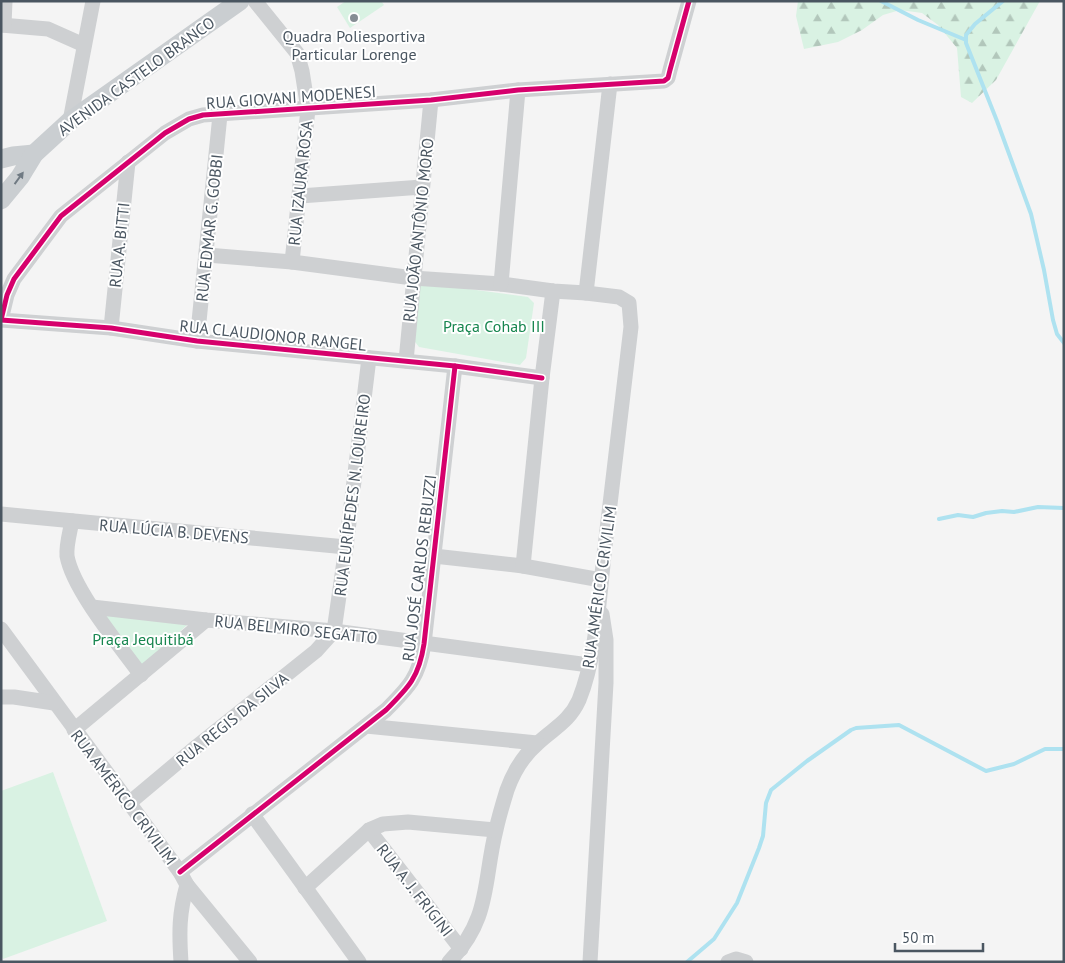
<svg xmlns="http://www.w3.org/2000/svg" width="1065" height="963" viewBox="0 0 1065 963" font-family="'PT Sans',sans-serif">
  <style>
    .forest { fill: url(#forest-firs) }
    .green { fill: #d9f2e3 }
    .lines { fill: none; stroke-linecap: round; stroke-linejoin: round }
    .stream { stroke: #aee2f0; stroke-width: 4 }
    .minor { stroke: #ced0d2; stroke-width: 15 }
    .major { stroke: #caced1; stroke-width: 19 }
    .cycleway-casing { stroke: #fff; stroke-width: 8 }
    .cycleway { stroke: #d6006c; stroke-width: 5 }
    .oneway { fill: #707a83 }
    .poi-dot { fill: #868d94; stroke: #fff; stroke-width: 2 }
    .labels { text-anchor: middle; stroke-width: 4; stroke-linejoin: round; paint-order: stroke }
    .poi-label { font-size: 16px; fill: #4a5661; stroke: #fff }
    .street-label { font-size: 16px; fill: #4a5661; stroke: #fff }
    .park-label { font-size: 16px; fill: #17864f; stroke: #fff }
  </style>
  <defs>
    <pattern id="forest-firs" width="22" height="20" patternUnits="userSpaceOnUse" patternTransform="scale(1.25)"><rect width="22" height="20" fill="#d9f2e3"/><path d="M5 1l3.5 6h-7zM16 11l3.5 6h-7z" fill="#b2c7bb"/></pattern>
  </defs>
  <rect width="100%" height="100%" fill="#f4f4f4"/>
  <path class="forest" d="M798 1H1040L996 80 972 103 961 97 957 48 938 25 922 13 900 10 883 15 862 30 838 42 804 49 796 16Z"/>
  <g class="green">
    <path d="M346 1H381L384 5 350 28 337 7Z"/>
    <path d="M431 284 528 297 534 303 526 358 520 365 419 347 412 338 417 286Z"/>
    <path d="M103 614 187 625 139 669Z"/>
    <path d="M53 772 107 921 3 959 1 955V791Z"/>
  </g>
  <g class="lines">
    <g class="stream">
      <path d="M881 1 918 20 966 40"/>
      <path d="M1003 1 975 24 966 35V43L997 121 1031 214 1044 270 1053 320 1057 334 1064 343"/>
      <path d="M939 519 958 515 973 517 986 513 1002 511 1014 512 1038 507 1064 508"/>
      <path d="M687 962 714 939 737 903 759 848 763 836 766 803 771 790 807 761 851 730 856 728 899 725 986 771 1014 764 1045 749H1064"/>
    </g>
    <g class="minor">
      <path d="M255 1 297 53 302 71 308 109 292 262"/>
      <path d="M1 25 48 29 84 45"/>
      <path d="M4 25 5 1"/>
      <path d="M70 121 93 1"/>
      <path d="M300 196 422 187"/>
      <path d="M207 255 292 262 413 278 501 284 553 291 586 293 619 297 629 303 631 327C622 403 613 479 604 555 599 601 596 658 579 700 569 722 554 728 538 743 524 755 513 773 507 790 503 803 499 816 496 830 483 882 491 919 449 962"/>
      <path d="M501 284 518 90"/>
      <path d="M586 293 610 84"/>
      <path d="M111 328 128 162"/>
      <path d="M197 341 220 115"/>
      <path d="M406 361 431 100"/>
      <path d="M542 378 455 366 197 341 111 328 1 320 7 295 14 279 61 216 165 133 189 119 203 115 431 100 518 90 664 81 668 78 670 70 689 1"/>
      <path d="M1 514 346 547"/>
      <path d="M72 521C70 532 66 545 67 556 73 590 120 646 141 675"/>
      <path d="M434 556 523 566 601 580"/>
      <path d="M523 566 542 378 553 291"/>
      <path d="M92 607 206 620 334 631 589 665"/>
      <path d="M1 629 180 872 187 885 250 962"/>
      <path d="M1 697H14L54 703"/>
      <path d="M366 726 537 743"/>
      <path d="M74 730 206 620"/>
      <path d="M128 804 196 747 316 651 334 631 346 547 369 358"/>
      <path d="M252 814 359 962"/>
      <path d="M369 830 461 949"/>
      <path d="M180 872 386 710C409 687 419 677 424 644L455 366"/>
      <path d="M305 888 369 830 383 824 408 822 495 830"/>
      <path d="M181 962C179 932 179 913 187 885"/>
      <path d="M590 962 606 683V640L602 614"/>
      <path d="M728 962 736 959 746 962"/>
    </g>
    <g class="major">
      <path d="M1 159 13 156 34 154"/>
      <path d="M1 200 20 177 34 154 70 121 240 1"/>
    </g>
    <defs>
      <g id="cycleway">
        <path d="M542 378 455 366 197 341 111 328 1 320 7 295 14 279 61 216 165 133 189 119 203 115 431 100 518 90 664 81 668 78 670 70 689 1"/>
        <path d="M180 872 386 710C409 687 419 677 424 644L455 366"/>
      </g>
    </defs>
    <use href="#cycleway" class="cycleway-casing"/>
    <use href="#cycleway" class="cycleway"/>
  </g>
  <defs><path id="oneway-solid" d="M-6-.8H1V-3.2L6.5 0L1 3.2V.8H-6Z" transform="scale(1.25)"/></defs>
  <use class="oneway" href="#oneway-solid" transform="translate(19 178) rotate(-54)"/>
  <circle class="poi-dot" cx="354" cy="18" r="5"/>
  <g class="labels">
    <g class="poi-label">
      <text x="354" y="42">Quadra Poliesportiva<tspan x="354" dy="18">Particular Lorenge</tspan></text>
    </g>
    <g class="street-label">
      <text transform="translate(136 76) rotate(-36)" y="6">AVENIDA CASTELO BRANCO</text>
      <text transform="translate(291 97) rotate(-4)" y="6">RUA GIOVANI MODENESI</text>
      <text transform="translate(300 183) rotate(-84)" y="6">RUA IZAURA ROSA</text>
      <text transform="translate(209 228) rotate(-84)" y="6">RUA EDMAR G. GOBBI</text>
      <text transform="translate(418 230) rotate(-84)" y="6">RUA JOÃO ANTÔNIO MORO</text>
      <text transform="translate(119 245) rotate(-84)" y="6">RUA A. BITTI</text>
      <text transform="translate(273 335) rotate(6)" y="6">RUA CLAUDIONOR RANGEL</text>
      <text transform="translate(352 495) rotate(-83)" y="6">RUA EURÍPEDES N. LOUREIRO</text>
      <text transform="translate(174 531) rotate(5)" y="6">RUA LÚCIA B. DEVENS</text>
      <text transform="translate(419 568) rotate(-83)" y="6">RUA JOSÉ CARLOS REBUZZI</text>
      <text transform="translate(599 587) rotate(-82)" y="6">RUA AMÉRICO CRIVILIM</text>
      <text transform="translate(296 629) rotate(6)" y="6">RUA BELMIRO SEGATTO</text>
      <text transform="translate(232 719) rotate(-39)" y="6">RUA REGIS DA SILVA</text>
      <text transform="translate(124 797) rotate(53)" y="6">RUA AMÉRICO CRIVILIM</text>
      <text transform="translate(415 890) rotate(52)" y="6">RUA A. J. FRIGINI</text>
    </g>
    <g class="park-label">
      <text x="494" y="332">Praça Cohab III</text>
      <text x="143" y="645">Praça Jequitibá</text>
    </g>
  </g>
  <rect width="1065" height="963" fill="none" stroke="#4a5661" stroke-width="5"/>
  <path d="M895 943v8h88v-8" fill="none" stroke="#4a5661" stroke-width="2.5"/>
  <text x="902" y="943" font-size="15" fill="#4a5661" stroke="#ffffff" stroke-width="4" paint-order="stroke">50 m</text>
</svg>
